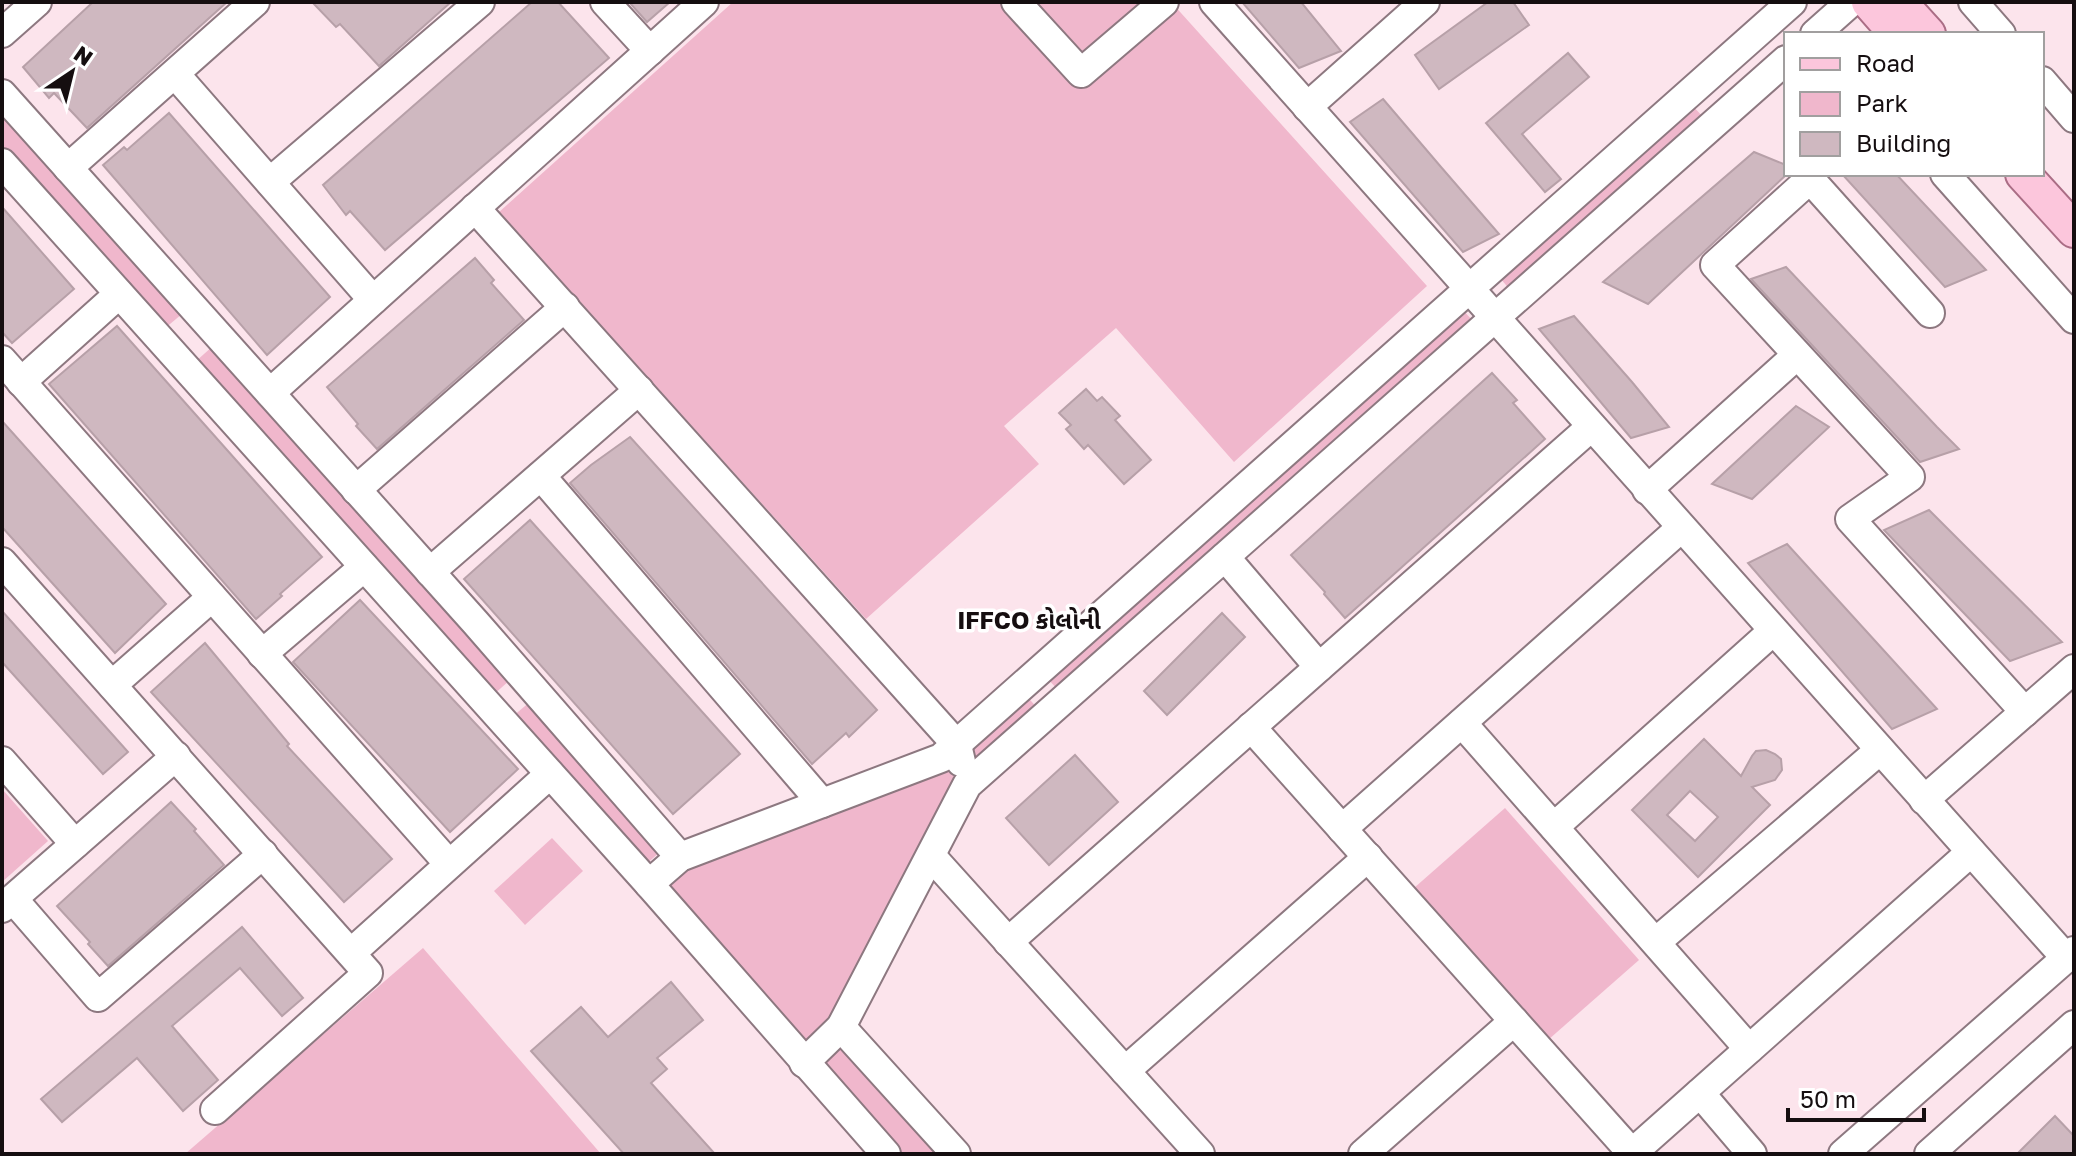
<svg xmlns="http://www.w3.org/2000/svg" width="2076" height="1156" viewBox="0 0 2076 1156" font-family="'Golos Text','Noto Sans Gujarati',sans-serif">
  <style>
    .green { fill: #f0b7cc }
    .building { fill: #cfb8c0; stroke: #b7a0a8; stroke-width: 2; fill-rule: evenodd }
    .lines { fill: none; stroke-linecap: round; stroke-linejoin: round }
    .minor-casing { stroke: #8d7880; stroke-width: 32 }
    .major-casing { stroke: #aa6d85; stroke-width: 38 }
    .minor { stroke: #fff; stroke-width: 28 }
    .major { stroke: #fcc6dc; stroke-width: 34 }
    .labels { text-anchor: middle; stroke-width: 7; stroke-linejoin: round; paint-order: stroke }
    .quarter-label { font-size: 24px; font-weight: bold; fill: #150e10; stroke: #fff }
  </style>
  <rect width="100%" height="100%" fill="#fce4ec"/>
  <g class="green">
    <path d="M733 2H1002L1079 87 1172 3 1427 286 1234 462 1116 328 1004 426 1039 464 866 619 499 212Z"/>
    <path d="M1031 2H1148L1084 62Z"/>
    <path d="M1692 105 1703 117 1511 291 1500 278Z"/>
    <path d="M2 113 182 314 164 329 2 148Z"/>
    <path d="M1461 308 1473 321 1058 690 1047 678Z"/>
    <path d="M213 346 510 680 492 696 195 362Z"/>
    <path d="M1024 693 1039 710 955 786 831 1024 806 1047 665 885 688 866 939 769Z"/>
    <path d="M531 701 661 851 643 867 512 717Z"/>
    <path d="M2 789 48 841 2 882Z"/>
    <path d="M1505 808 1639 960 1548 1040 1414 888Z"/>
    <path d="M552 838 583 871 525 925 494 891Z"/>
    <path d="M423 948 601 1154H185Z"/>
    <path d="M845 1044 943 1154H901L822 1065Z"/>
  </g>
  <g class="building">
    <path d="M93 2H227L87 128 54 93 49 98 23 67Z"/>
    <path d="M312 2H451L379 66 340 24 336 27Z"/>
    <path d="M532 2H558L609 58 385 250 350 211 346 215 323 185Z"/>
    <path d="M629 2H670L647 22Z"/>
    <path d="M1242 2H1301L1341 51 1299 68Z"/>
    <path d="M1488 2H1513L1529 25 1439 89 1415 55Z"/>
    <path d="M1568 53 1589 77 1522 134 1561 179 1545 192 1486 123Z"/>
    <path d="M1383 99 1441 167 1499 234 1463 252 1350 122Z"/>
    <path d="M169 113 330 297 267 355 103 165 124 147 127 150Z"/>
    <path d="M1754 152 1786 165V175L1648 304 1603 282Z"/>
    <path d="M1842 174H1896L1986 270 1945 287Z"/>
    <path d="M2 207 74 289 12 343 2 332Z"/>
    <path d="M475 258 494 280 491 283 524 320 377 449 356 426 358 424 327 387Z"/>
    <path d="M1786 267 1937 427 1959 449 1920 462 1751 279Z"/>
    <path d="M1574 316 1632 382 1669 427 1631 438 1539 329Z"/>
    <path d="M117 326 322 557 280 594 282 596 256 619 49 384Z"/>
    <path d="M1492 373 1517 400 1513 403 1545 439 1345 618 1324 594 1325 592 1291 555Z"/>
    <path d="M1086 389 1097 401 1102 397 1120 416 1115 420 1151 460 1124 484 1088 445 1084 449 1066 429 1071 425 1059 413Z"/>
    <path d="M1796 406 1829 427 1752 499 1712 484Z"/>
    <path d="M2 421 166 604 115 653 2 527Z"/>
    <path d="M630 437 877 710 849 737 846 733 812 764 570 483 591 465Z"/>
    <path d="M1929 510 1962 543 2062 642 2010 661 1884 530Z"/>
    <path d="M530 520 740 754 673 814 464 579Z"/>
    <path d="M1787 544 1937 709 1892 729 1748 563Z"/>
    <path d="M360 600 518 769 450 832 293 662Z"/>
    <path d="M2 611 128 752 103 774 2 662Z"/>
    <path d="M1222 613 1245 637 1167 715 1144 691Z"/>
    <path d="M205 643 289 744 287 746 392 859 344 902 151 692Z"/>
    <path d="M1704 739 1741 776 1752 756 1756 751 1766 750 1775 754 1781 759 1782 770 1775 780 1752 787 1770 805 1698 877 1632 810ZM1690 791 1718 817 1695 841 1667 815Z"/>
    <path d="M1075 755 1118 802 1049 865 1006 818Z"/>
    <path d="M171 802 196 829 194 831 224 865 108 966 88 944 90 942 57 906Z"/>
    <path d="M242 927 303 998 282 1016 240 968 172 1026 218 1080 183 1111 137 1058 62 1122 41 1099Z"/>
    <path d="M671 982 703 1020 657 1058 667 1069 651 1083 715 1154H624L531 1051 581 1007 608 1037Z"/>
    <path d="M2055 1116 2074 1136V1154H2017Z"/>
  </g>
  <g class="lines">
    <defs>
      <g id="minor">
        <path d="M605 2 650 51"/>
        <path d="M1016 2 1081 73 1164 2"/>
        <path d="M1214 2 2066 958"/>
        <path d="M1973 2 2001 34"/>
        <path d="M2 33 37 2"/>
        <path d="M1815 34 1851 2"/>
        <path d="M175 74 373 300"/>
        <path d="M2042 81 2074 118"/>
        <path d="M2 94 475 622 680 857"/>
        <path d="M1307 107 1425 2"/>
        <path d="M2 163 649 884 886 1154"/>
        <path d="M68 168 255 2"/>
        <path d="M1945 174 2074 319"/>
        <path d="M270 182 480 2"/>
        <path d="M475 208 957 745 961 762"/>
        <path d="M1930 313 1810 179 1715 265 1910 477 1850 519 2025 712"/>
        <path d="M2 360 449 864"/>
        <path d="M21 382 119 294"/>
        <path d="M270 393 704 2"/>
        <path d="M541 476 822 803"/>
        <path d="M356 490 565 307"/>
        <path d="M1647 490 1797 355"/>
        <path d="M1225 557 1319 667"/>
        <path d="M2 562 368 973 215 1110"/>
        <path d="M430 572 639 390"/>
        <path d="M262 654 364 567"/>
        <path d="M112 685 212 597"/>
        <path d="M1462 723 1749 1049"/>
        <path d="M1251 727 1632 1153"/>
        <path d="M2 761 75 844"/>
        <path d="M1924 800 2074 669"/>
        <path d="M1554 827 1773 631"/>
        <path d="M1342 829 1681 528"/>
        <path d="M931 856 1200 1154"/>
        <path d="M649 884 680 857 941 758 1792 2"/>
        <path d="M13 899 98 997 263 854"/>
        <path d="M2 908 176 756"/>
        <path d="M1008 942 1591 427"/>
        <path d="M1656 942 1880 750"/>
        <path d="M351 953 550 774"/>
        <path d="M841 1027 956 1154"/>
        <path d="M804 1063 841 1027 967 785 1786 60"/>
        <path d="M1125 1071 1368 857"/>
        <path d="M1700 1093 1752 1154"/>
        <path d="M1363 1154 1514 1021"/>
        <path d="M1631 1154 1971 852"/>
        <path d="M1843 1154 2074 951"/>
        <path d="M1929 1154 2074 1025"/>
      </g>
      <g id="major">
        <path d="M1869 2 1897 34"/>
        <path d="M1899 2 1928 34"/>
        <path d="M2023 174 2074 230"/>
      </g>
    </defs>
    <use href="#minor" class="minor-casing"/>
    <use href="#major" class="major-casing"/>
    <use href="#minor" class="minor"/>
    <use href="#major" class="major"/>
  </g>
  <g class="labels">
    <g class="quarter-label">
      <text x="1029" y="629">IFFCO કોલોની</text>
    </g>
  </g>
  <rect width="2076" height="1156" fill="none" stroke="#150e10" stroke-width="8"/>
  <rect x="1784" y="32" width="260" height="144" fill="#ffffff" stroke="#a19f9f" stroke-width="2"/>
  <rect x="1800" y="58" width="40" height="12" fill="#fcc6dc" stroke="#a19f9f" stroke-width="2"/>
  <text x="1856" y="72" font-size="24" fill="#150e10">Road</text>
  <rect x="1800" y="92" width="40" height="24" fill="#f0b7cc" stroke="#a19f9f" stroke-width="2"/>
  <text x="1856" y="112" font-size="24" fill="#150e10">Park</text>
  <rect x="1800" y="132" width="40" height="24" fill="#cfb8c0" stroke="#a19f9f" stroke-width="2"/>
  <text x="1856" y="152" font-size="24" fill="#150e10">Building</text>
  <g transform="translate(72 72) rotate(35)" stroke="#ffffff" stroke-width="6" paint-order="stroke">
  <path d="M0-6L14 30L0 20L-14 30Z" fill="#150e10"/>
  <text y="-12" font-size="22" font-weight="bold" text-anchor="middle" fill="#150e10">N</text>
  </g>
  <path d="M1788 1108v12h136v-12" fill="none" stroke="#150e10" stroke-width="4"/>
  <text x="1800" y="1108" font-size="24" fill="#150e10" stroke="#ffffff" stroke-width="6" paint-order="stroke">50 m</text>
</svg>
